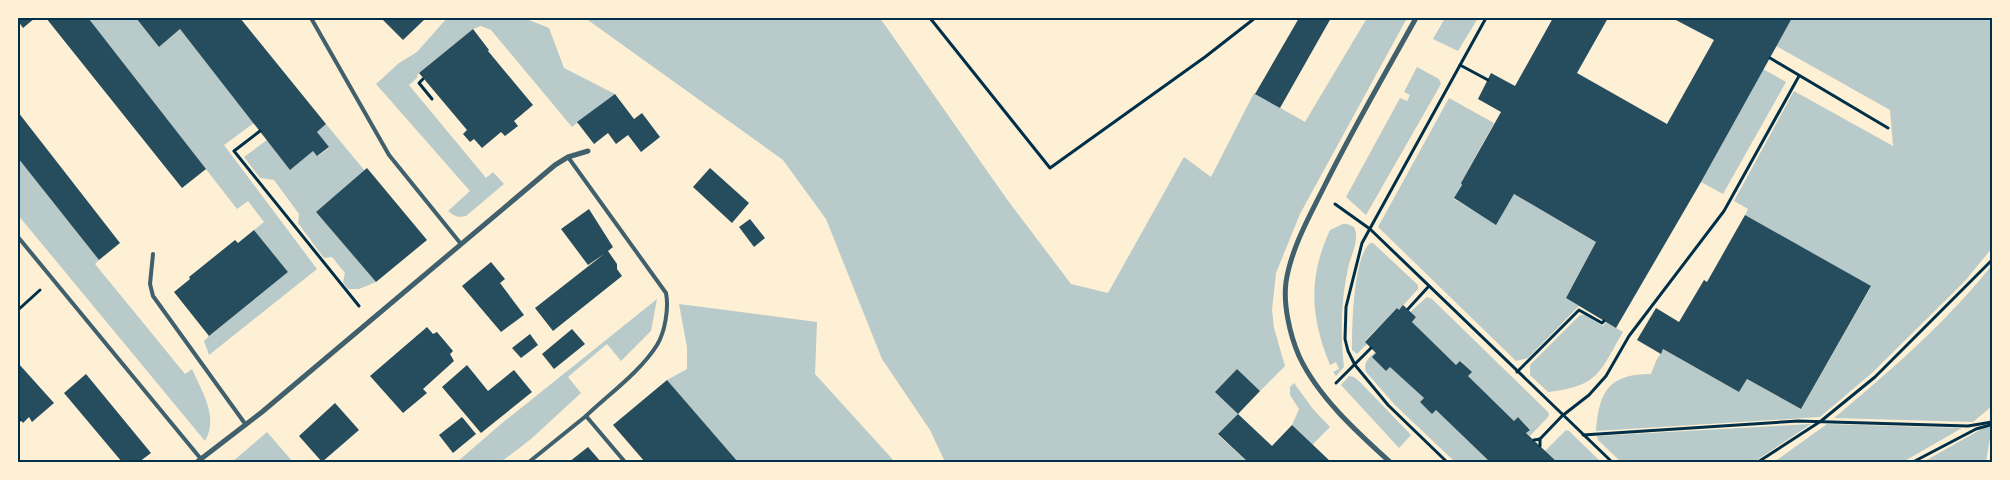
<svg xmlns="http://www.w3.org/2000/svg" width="2010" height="480" viewBox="0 0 2010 480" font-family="'Roboto Condensed',sans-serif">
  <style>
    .green { fill: #b9caca }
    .building { fill: #264d5e }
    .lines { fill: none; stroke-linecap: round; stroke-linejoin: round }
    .path { stroke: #003049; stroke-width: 3 }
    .service { stroke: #3f606c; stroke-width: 4 }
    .minor { stroke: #3f606c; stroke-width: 5 }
    .neatline { fill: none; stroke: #003049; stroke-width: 2 }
  </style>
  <rect width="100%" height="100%" fill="#fdf0d5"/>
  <g class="green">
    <path d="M91 18H136L159 47 180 29 254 123 224 145 317 269 209 355 204 341 209 336 288 272 254 230 264 222 248 201 237 209 89 19Z"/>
    <path d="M447 18H524L549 28 564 68 615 94 572 127 491 30 481 26 473 29 419 73 417 76 418 77 409 85 486 178 493 172 504 184 466 216C458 218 454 216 448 211L470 191 376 84 399 63 417 52Z"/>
    <path d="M585 18H880L1006 198 1071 284 1108 293 1184 157 1211 177 1254 93 1305 122 1367 18H1407L1300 214 1276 273 1272 310 1274 328 1285 366 1260 391 1237 369 1216 392 1238 414 1218 435 1248 462H945L930 430 882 359 826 219 783 160Z"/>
    <path d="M1445 18H1478L1458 51 1433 39Z"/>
    <path d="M1792 18H1992V248L1965 281 1873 372 1820 417 1596 431C1599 391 1609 374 1651 374L1656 361 1663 349 1739 392 1747 379 1801 409 1871 287 1745 215 1748 209 1734 201 1794 91 1893 146 1890 110 1776 46Z"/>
    <path d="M1417 67 1439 79 1441 84 1366 215 1346 197 1400 98 1407 101 1410 95 1404 92Z"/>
    <path d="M1763 69 1786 82 1723 194 1701 182Z"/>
    <path d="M1449 98 1494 123 1461 183 1462 185 1454 199 1496 224 1514 194 1596 242 1566 298 1579 306 1528 358 1516 361 1378 227Z"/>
    <path d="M326 124 365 171 316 212 376 282 359 289H348L343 282 345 273 332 257 324 258 298 223 299 214 274 180 260 178 244 157 267 140 313 151 318 156 329 148 317 132Z"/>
    <path d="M18 158 99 260 95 264 185 374 192 369C202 392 219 417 205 441L18 215Z"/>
    <path d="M1343 224H1347L1354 227C1360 238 1352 253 1349 264 1341 299 1340 332 1344 367L1336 376 1333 372 1339 369 1336 362 1330 365C1310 316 1308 278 1330 230Z"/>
    <path d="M1370 243H1373L1418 285V289L1399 310 1396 309 1365 341 1367 344 1357 354 1352 350C1352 327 1353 258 1370 243Z"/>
    <path d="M1992 265V406L1973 422 1834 418C1890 371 1947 322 1992 265Z"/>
    <path d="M1427 297 1432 299 1547 411 1549 414 1548 417 1530 436 1526 433 1530 429 1518 417 1514 421 1468 376 1471 372 1461 361 1456 365 1412 322 1416 317 1410 312Z"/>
    <path d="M657 299 651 331 621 361 607 344 568 377 581 393 531 439 501 462H457L501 424Z"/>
    <path d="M679 304 817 322 815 374 895 462H738L667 380 687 369V347Z"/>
    <path d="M1580 315H1585L1603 326 1606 322 1623 332C1599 373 1599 386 1548 392L1530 375V365Z"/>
    <path d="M1375 352 1424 398 1420 402 1432 413 1436 410 1490 462H1455L1395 405 1366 372C1363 362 1369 358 1375 352Z"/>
    <path d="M1349 376 1354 377 1361 383 1411 435 1399 448 1341 385Z"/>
    <path d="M1294 383 1313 409 1330 427 1312 445 1292 425 1299 409 1290 395V387Z"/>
    <path d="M1811 424 1754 462H1621L1598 440 1597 436Z"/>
    <path d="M1827 424 1962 428 1903 462H1774Z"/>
    <path d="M1987 426 1990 427 1991 431 1986 462H1923Z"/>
    <path d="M1566 430 1569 431 1601 462H1557L1545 451Z"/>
    <path d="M267 432 293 462H232Z"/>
  </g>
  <g class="building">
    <path d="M18 18H35L23 28 18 21Z"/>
    <path d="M46 18H91L89 19 206 169 182 188Z"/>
    <path d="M136 18H240L326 124 317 132 329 147 317 156 313 151 290 170 180 29 159 47Z"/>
    <path d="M381 18H426L403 40Z"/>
    <path d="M1299 18H1331L1280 108 1255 94Z"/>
    <path d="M1553 18H1608L1577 73 1667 124 1714 40 1672 18H1792L1701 182 1616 328 1566 298 1596 242 1514 194 1496 225 1454 198 1462 185 1461 183 1501 112 1478 99 1491 73 1515 86Z"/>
    <path d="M473 29 489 50 488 51 533 105 514 121 518 126 505 136 501 132 482 148 474 139 470 142 463 134 467 130 419 73Z"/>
    <path d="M615 94 634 119 642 113 660 137 641 152 628 135 616 144 608 133 594 144 577 122Z"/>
    <path d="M18 112 120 243 99 260 18 158Z"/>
    <path d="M367 168 427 240 376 282 316 212Z"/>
    <path d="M710 168 749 203 732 223 693 187Z"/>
    <path d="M589 209 613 247 608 251 617 264V269L622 276 553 331 535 308 604 254 588 265 561 229Z"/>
    <path d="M1745 215 1871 286 1801 409 1747 379 1739 392 1663 349 1661 354 1637 340 1656 308 1679 322 1704 280 1707 282Z"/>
    <path d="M750 219 765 238 754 247 739 227Z"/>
    <path d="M254 230 288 272 209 336 174 292 190 279 189 277 235 240 238 243Z"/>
    <path d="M491 262 505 279 500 283 524 315 501 332 462 286Z"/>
    <path d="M1403 305 1416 317 1412 322 1456 365 1460 361 1472 372 1468 376 1514 421 1518 417 1530 430 1526 433 1557 462H1490L1436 410 1432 414 1420 402 1424 398 1390 367 1386 371 1372 357 1376 353 1365 342 1397 308 1399 310Z"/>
    <path d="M427 327 433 334 437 332 453 351 450 354 454 361 423 389 427 393 403 413 370 376Z"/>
    <path d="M572 329 585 344 554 369 542 354Z"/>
    <path d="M530 334 538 345 521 358 512 348Z"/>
    <path d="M18 363 54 403 32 422 29 417 23 423 18 417Z"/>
    <path d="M467 365 488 391 514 370 532 392 481 433 442 387Z"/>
    <path d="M1237 369 1260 391 1238 414 1272 446 1292 425 1331 462H1248L1218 434 1238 414 1215 392Z"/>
    <path d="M86 374 151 453 139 462H122L64 393Z"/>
    <path d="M667 380 738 462H645L613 425Z"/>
    <path d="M335 403 359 430 322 462 299 436Z"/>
    <path d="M462 417 476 434 453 453 439 435Z"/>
    <path d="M588 447 601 462H569Z"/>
  </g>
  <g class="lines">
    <g class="path">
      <path d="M930 18 1050 168 1205 57 1255 18"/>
      <path d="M1770 58 1888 128"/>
      <path d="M1460 65 1488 80"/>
      <path d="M423 79 419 83 432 99"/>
      <path d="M260 131 234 151 359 306"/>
      <path d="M1335 204 1370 229 1612 462"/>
      <path d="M1408 309 1429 286"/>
      <path d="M18 310 40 290"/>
      <path d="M1517 372 1579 310 1602 323 1604 321"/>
      <path d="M1336 383 1371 348"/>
      <path d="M18 421 20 420"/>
      <path d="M1583 435 1798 421 1968 426 1992 422"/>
      <path d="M1540 439 1562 416 1589 395 1606 376 1629 336 1724 211 1799 76"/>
      <path d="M1534 440 1540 439V446"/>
      <path d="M1447 462 1388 405 1355 365 1348 351 1345 339 1346 307 1362 243 1486 18"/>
      <path d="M1758 462 1821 421 1875 377 1992 260"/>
      <path d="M1913 462 1976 429 1990 425"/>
    </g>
    <g class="service">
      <path d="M311 18 389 155 461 244"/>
      <path d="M568 157 666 293C669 308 665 332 657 345 641 371 608 395 586 416L625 462"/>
      <path d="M18 237 201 459"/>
      <path d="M153 254 150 284 153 296 246 425"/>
      <path d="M529 462 586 416"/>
    </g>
    <g class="minor">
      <path d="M197 462 262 412 555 165 568 157 588 151"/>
      <path d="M1390 462C1358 433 1318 397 1299 356 1290 335 1283 305 1286 282 1291 249 1309 217 1324 187 1352 130 1385 74 1416 18"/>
    </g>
  </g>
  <rect width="2010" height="480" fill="none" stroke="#fdf0d5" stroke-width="38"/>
  <rect x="19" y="19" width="1972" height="442" class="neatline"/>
</svg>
